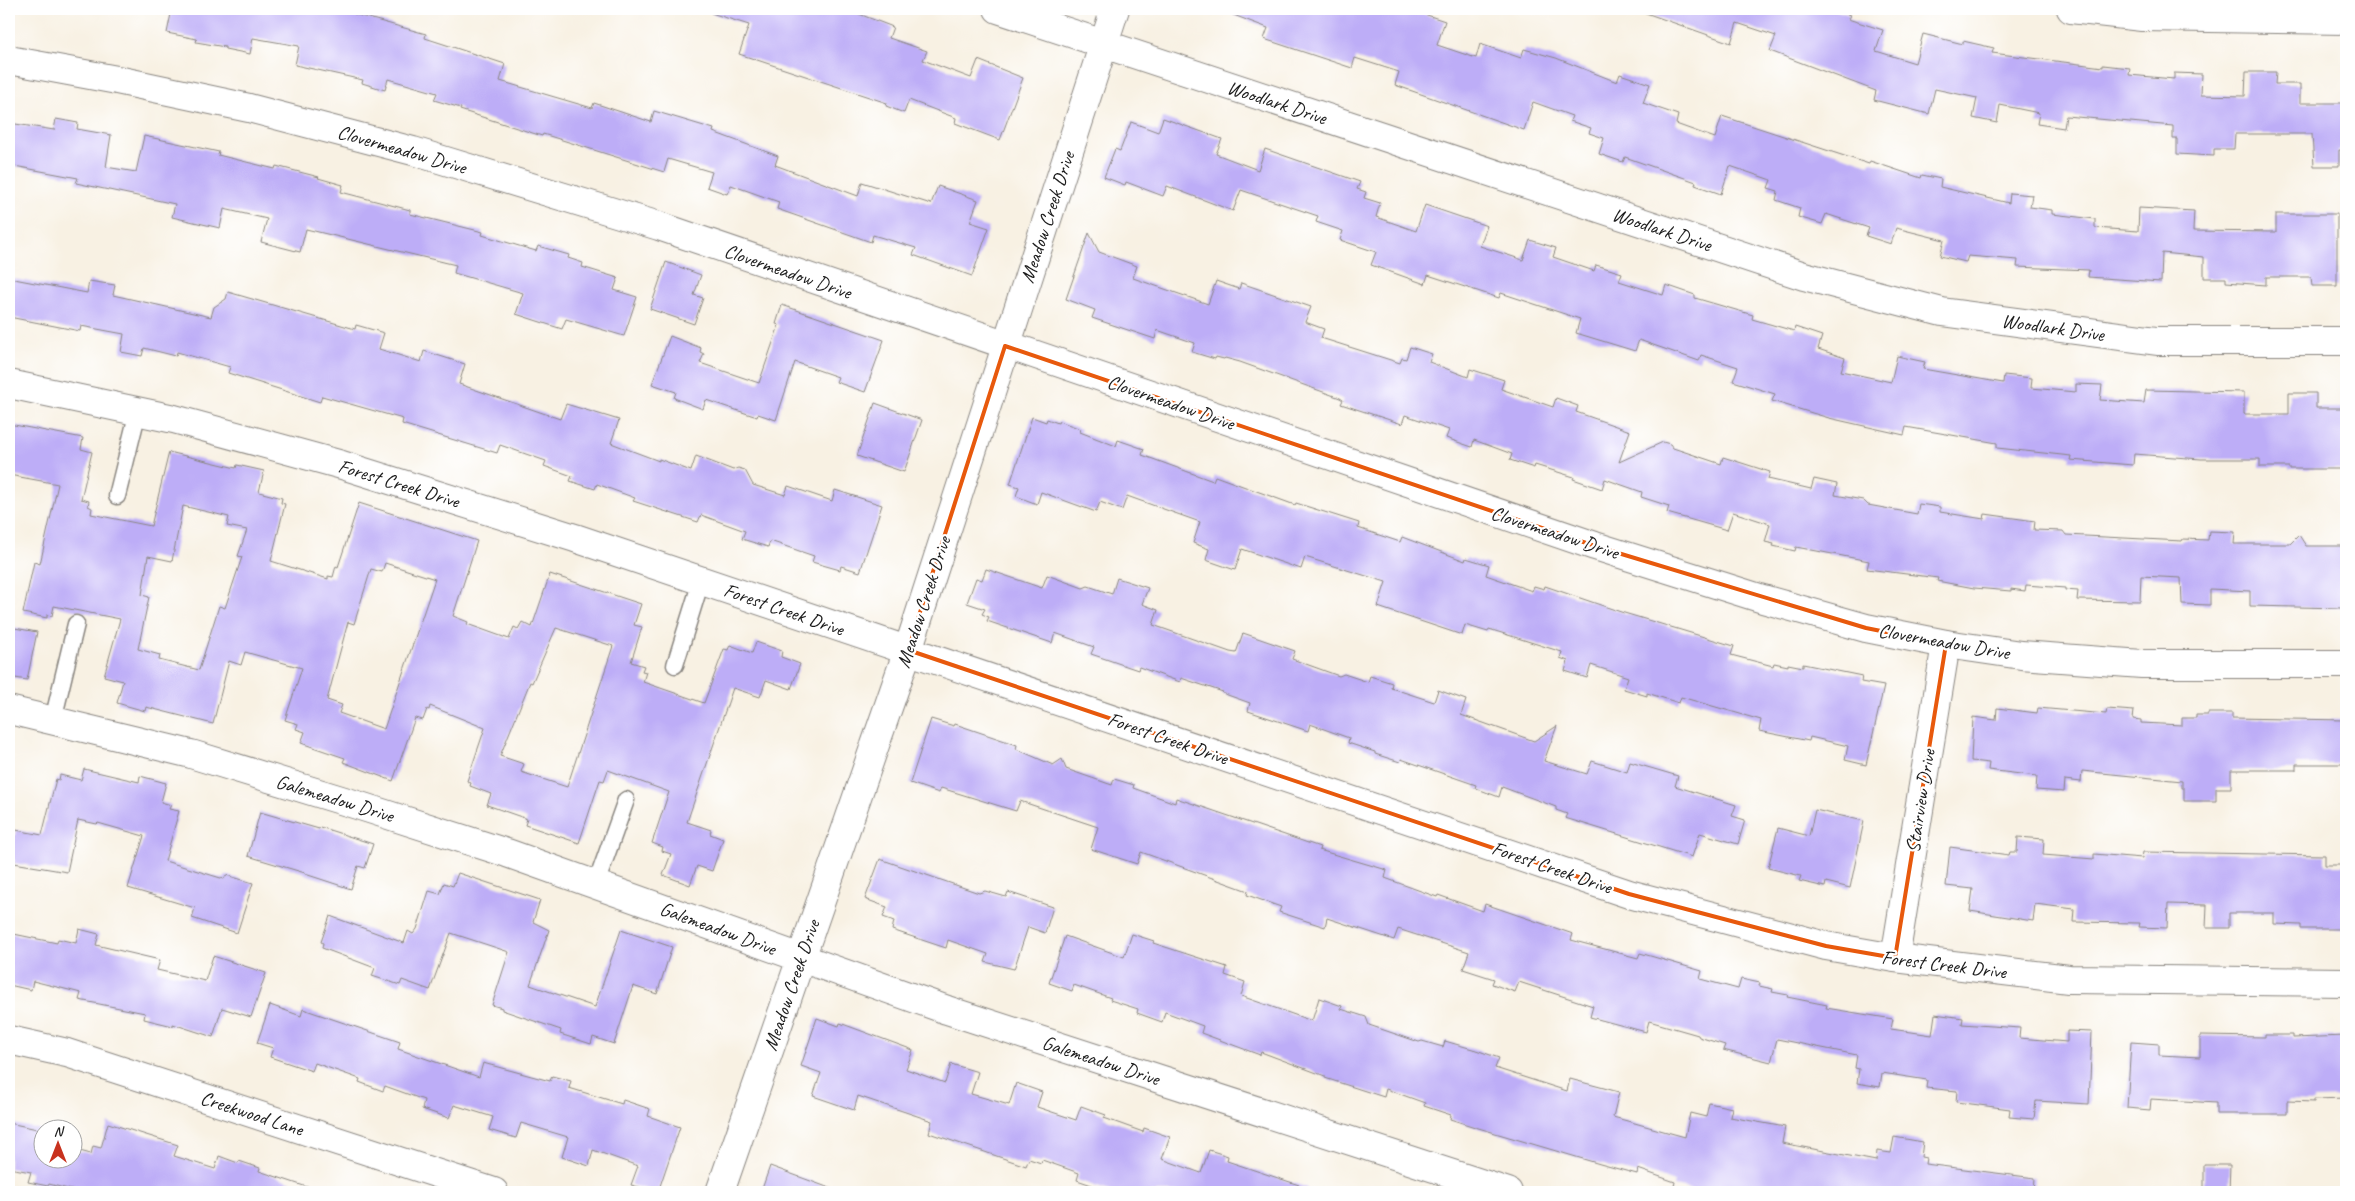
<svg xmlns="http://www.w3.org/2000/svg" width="2355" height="1201" viewBox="0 0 2355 1201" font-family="Caveat,sans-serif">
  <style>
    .building { fill: #bdadf7; fill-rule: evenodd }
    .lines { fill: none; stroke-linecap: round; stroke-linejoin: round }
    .lane-casing { stroke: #8a8680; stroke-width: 19 }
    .street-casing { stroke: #8a8680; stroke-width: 30 }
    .secondary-casing { stroke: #8a8680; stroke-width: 30 }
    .lane { stroke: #fff; stroke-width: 16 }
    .street { stroke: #fff; stroke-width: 28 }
    .secondary { stroke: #fff; stroke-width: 28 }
    .marked { fill: none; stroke: #e8590c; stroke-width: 4; stroke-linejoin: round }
    .labels { text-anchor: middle; stroke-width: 4.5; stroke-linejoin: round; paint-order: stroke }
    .street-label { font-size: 20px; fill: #1c1c1c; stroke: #fff }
  </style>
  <rect width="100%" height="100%" fill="#fff"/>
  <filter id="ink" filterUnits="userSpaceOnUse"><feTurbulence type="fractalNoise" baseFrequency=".02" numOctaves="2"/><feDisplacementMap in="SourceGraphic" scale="10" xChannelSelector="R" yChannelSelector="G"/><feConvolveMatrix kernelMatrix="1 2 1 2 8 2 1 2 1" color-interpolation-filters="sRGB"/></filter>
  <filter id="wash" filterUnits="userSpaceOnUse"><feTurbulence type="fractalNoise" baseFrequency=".0096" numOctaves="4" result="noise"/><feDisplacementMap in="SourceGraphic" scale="20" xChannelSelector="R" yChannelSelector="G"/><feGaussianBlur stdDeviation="1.12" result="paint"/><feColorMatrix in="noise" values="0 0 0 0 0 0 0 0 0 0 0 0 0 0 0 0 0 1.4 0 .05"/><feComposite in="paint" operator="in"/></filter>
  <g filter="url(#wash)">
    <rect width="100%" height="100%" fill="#f8f1e3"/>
    <g id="blocks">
      <g class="building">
        <path d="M172 9H356L354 14 426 34 425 38 505 64 500 81 592 108 594 103 651 122 654 111 714 129 713 132 778 156 775 165 858 196 862 182 931 204 938 186 978 200 970 222 989 228 972 276 913 255 916 248 873 235 871 242 777 209 779 202 731 185 727 194 707 187 712 172 668 159 664 172 543 134 542 136 460 110 461 108 434 100 437 93 388 79 385 90 362 83 363 80 295 65 299 46 253 38 250 54 225 49V47L196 42 197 39 167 33Z"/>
        <path d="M712 9H846L893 27 889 38 927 51 923 60 971 78 978 60 1023 78 1000 140 955 123 956 118 909 100 904 113 886 106 887 103 739 54 749 25 711 13Z"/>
        <path d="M1223 9H1409L1445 21 1437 45 1476 58 1480 44 1521 58 1524 49 1556 58 1617 82 1620 74 1650 84 1643 103 1678 115 1676 124 1715 138 1722 116 1869 164 1870 161 1921 178 1922 175 1941 179 1940 187 2009 203 2010 193 2032 195 2030 207 2052 210V214L2095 219V228L2138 231 2139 208 2194 211 2193 231 2276 232V214H2337V286H2312L2311 277H2266V285L2226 282V278H2204V257L2162 253 2161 282 2088 277 2089 270 2017 267 2018 260 1968 256 1966 262 1940 256 1944 240 1896 228 1891 244 1866 236 1869 228 1826 214 1822 224 1798 217 1800 208 1776 200 1778 191 1768 188 1771 180 1730 166 1721 194 1695 185 1696 182 1625 157 1623 162 1599 154 1604 138 1589 133 1591 128 1570 121 1572 116 1533 102 1524 130 1395 85 1399 72 1355 58 1352 68 1264 39 1268 28 1223 11Z"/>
        <path d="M1643 9H1832L1850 15 1848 19 1883 30 1876 51 1915 63 1923 34 1963 44V41L1994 48 1992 53 2103 67V65L2130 68 2129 75 2174 79V73L2202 74 2201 95 2245 96 2246 72H2276L2275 84H2300V103H2346V150H2339V166H2314L2312 134H2235L2234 149H2214V156L2177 154V139H2173V126L2066 116 2064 128 2037 124 2039 113 2000 105 1997 123 1973 118 1977 98 1935 89 1929 114 1874 100 1876 91 1770 51 1776 36 1737 23 1731 43 1643 12Z"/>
        <path d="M1163 118 1222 139 1216 154 1258 170 1265 149 1360 182 1357 189 1366 192 1364 198 1380 203 1376 217 1416 231 1425 205 1487 226 1480 246 1523 260 1530 240 1556 248 1553 257 1594 271 1596 265 1622 273 1619 281 1663 295 1666 285 1695 295V298L1753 315 1752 319 1794 331 1795 327 1822 336 1818 349 1845 358 1841 371 1891 382 1897 356 1925 362 1923 369 2003 383 2004 375 2032 378 2031 388 2076 392V384L2102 385 2100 400 2144 403 2146 390 2244 392V414H2289V393H2316V408H2344L2346 469H2289V467H2260V459H2201L2134 454 2133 465 2070 460 2071 456 1997 448V443L1906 427 1904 435 1829 418 1772 401 1775 394 1733 381 1738 367 1701 355 1699 361 1639 340 1635 351 1576 333 1580 319 1501 293 1499 298 1428 275 1425 284 1371 265 1376 252 1340 240 1343 231 1316 222 1318 216 1241 190 1233 211 1167 186 1163 196 1126 182 1125 185 1104 177 1115 149 1120 151 1131 122 1158 132Z"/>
        <path d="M56 119 78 123 77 129 111 135 106 167 136 172 144 136 219 152 218 155 275 169 276 166 319 177 318 178 343 185 341 192 410 210V214L483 232 482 235 536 251 538 246 569 255 568 258 583 263 582 267 618 278 614 290 637 297 624 336 566 319 562 329 516 314 523 293 454 273 456 265 306 229 300 252 261 242 267 219 224 209 220 228 172 217 175 204 76 183 78 178 9 165V123L54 130Z"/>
        <path d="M1089 233 1099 252 1137 266 1133 278 1208 304 1216 281 1239 289 1241 283 1311 307 1305 322 1324 329 1321 338 1400 363 1402 358 1406 359 1410 347 1432 354 1429 362 1468 377 1470 369 1504 380 1501 389 1553 407 1556 398 1578 406 1576 412 1630 431 1619 462 1663 442 1670 444 1673 448 1721 464 1723 457 1770 472 1768 479 1811 489 1814 479 1837 484 1835 495 1863 500 1868 505 1917 514 1919 504 1940 507V512L1984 519 1985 514 2035 521 2034 530 2063 531 2066 535 2182 541 2183 539 2208 540 2209 531 2235 532 2234 544H2290L2299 535 2306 546H2346V588H2342V608L2250 606V591L2210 589V605L2182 604 2181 578 2141 576 2140 601 2077 600 2078 591 2065 590V588L2026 585 2025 591 2011 589V591L1974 588 1937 581 1938 578 1867 569 1869 561 1796 547 1795 551 1773 546 1774 544 1765 542 1770 524 1733 512 1727 530 1692 520 1667 513 1669 506 1641 497 1642 492 1605 479 1602 489 1573 479 1574 477 1535 465 1534 468 1510 460 1512 454 1474 440 1472 447 1446 438 1449 430 1405 415 1402 424 1341 404 1343 400 1340 398 1240 362 1225 358 1224 359 1216 357 1215 359 1192 352 1195 343 1157 330 1155 339 1092 318 1095 310 1066 299Z"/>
        <path d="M666 262 701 275 694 295 703 298 694 324 650 309Z"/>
        <path d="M9 278 87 293 89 281 115 285 113 295 211 317 214 307 226 299 228 292 355 329 356 325 384 333 379 349 421 362 424 351 465 364 459 384 560 419 566 404 619 420 611 443 659 461V459L691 471 696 456 733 470 738 468 745 470 753 485 785 495 788 486 832 501 835 490 882 505 860 572 841 566 840 570 812 562 814 556 770 541 768 547 742 539 745 531 701 515 698 522 633 501 635 498 597 484 595 489 570 481 572 476 544 466 546 461 500 445 497 453 402 424 403 419 322 396 320 402 228 373 230 367 177 352 176 356 144 348 142 356 121 352 124 334 81 326 80 331 9 317Z"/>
        <path d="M782 305 884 340 865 392 836 382 838 377 795 362 776 420 758 414 757 417 706 400 703 409 674 398 676 392 652 384 670 336 701 348 700 352 704 354 700 363 759 383 779 325 776 324Z"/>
        <path d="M875 403 922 420 904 472 857 456Z"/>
        <path d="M1032 417 1046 422 1047 419 1058 423 1059 421 1081 429 1080 432 1116 446 1118 440 1144 449 1142 455 1213 481 1215 476 1295 505 1296 503 1359 523 1358 528 1400 542 1402 537 1465 561 1466 558 1489 565 1486 575 1532 591 1534 586 1544 589 1545 586 1621 612 1734 646 1731 655 1773 666 1774 663 1788 666V664L1803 667V664L1862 676 1861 682 1884 686 1866 765 1845 760 1848 746 1810 737 1809 741 1759 731 1761 720 1681 697 1679 703 1647 693V696L1624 689 1628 677 1591 665 1587 678 1565 671 1568 661 1560 658 1562 652 1489 629 1488 632 1465 625 1462 635 1378 607 1386 582 1305 557 1301 569 1242 549 1235 570 1206 560 1209 549 1193 543 1200 522 1127 496 1122 510 1100 502 1096 512 1041 492 1037 504 1016 496 1019 487 1010 484Z"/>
        <path d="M9 424 83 438 81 449 92 452 81 499 89 501 88 506 92 508 91 514 151 526 169 452 236 468 237 465 264 471 259 492 282 498 281 503 285 504 271 561 328 579V576L333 577 336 566 338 567 359 503 477 541 453 616 468 622 467 624 509 639 514 627 518 629 522 622 532 627 550 574 641 604 634 625 642 627 631 662 644 666 642 671 646 672 643 682 704 703 724 649 728 650 730 645 752 653 756 642 782 651 781 657 800 664 791 689 766 680 760 697 733 688 687 822 711 830 710 834 723 839 712 871 697 866 690 885 663 875 671 854 662 851 663 847 652 843 669 792 608 770 604 781 600 780 579 843 525 825 527 819 487 805 491 794 470 786 471 783 467 781 485 728 430 706 429 710 427 709 423 720 415 718 393 781 343 762 345 758 301 743 305 732 296 729 298 724 285 720 302 668 245 652 241 665 229 661 213 724 146 707 145 711 117 703 123 681 104 676 120 619 54 606 52 616 47 615V618L23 613 34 562 40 564 58 484 9 475ZM183 506 229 517 227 526 247 530 238 556 242 557 225 608 219 606 199 670 159 660 160 655 138 649 149 597 142 595 148 556 172 561ZM385 563 435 579 384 729 339 713 342 705 327 700 348 622 354 624 371 569 382 572ZM556 628 613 646 567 787 521 772 524 764 500 756 530 682 532 683Z"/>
        <path d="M986 569 1042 588 1047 575 1083 588 1088 586 1112 594 1117 578 1148 588 1142 604 1158 610 1153 625 1230 652 1236 653 1243 633 1295 651 1292 659 1339 676 1344 674 1368 682 1370 676 1392 683 1391 688 1434 702 1438 690 1466 700 1461 715 1534 741 1557 726 1544 761 1587 774 1592 761 1627 772 1630 762 1678 776 1675 786 1736 805 1732 816 1745 820 1738 844 1700 833 1692 857 1565 818 1567 814 1556 810V807L1502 787 1499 797 1475 788 1476 785 1401 759 1400 762 1375 754V752L1348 743 1349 738 1310 724 1308 731 1248 711 1250 703 1222 693 1223 692 1181 678 1180 682 1139 667 1138 670 1091 654 1094 647 1055 633 1052 643 987 621 989 617 982 614 985 609 967 603 976 578 982 580Z"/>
        <path d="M9 627 37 632 27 680 9 677Z"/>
        <path d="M1997 708 2037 713 2038 708 2106 714 2107 709 2134 711 2133 719 2141 720V723L2182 725V718H2196V715H2208V713H2232V718L2346 720V764H2296V770H2231V788H2216V801H2184V788H2182V781L2082 771 2081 782 2065 780 2064 792 2036 790 2037 776 1988 770 1989 763 1971 761 1973 717 1996 720Z"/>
        <path d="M931 719 954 726 955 724 1017 745 1016 749 1053 765 1062 759 1066 769 1112 785 1114 779 1134 785 1133 788 1175 803 1176 798 1320 847 1319 850 1387 870 1385 878 1437 897 1438 895 1483 911 1485 904 1573 934 1571 940 1638 958 1640 953 1702 971 1700 979 1738 989 1741 979 1760 983 1759 986 1773 989 1772 992 1788 995 1787 997 1827 1005 1826 1008 1893 1019 1891 1029 1932 1035 1935 1014 1963 1018 1962 1024 2020 1028 2019 1038 2067 1042V1031L2092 1032 2089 1104 2036 1101 2034 1119 2009 1117 2010 1109 1956 1102 1957 1091 1926 1088 1927 1080 1882 1073 1880 1087 1857 1083 1859 1069 1855 1068 1857 1055 1777 1039 1771 1062 1723 1050 1725 1045 1699 1037 1698 1035 1649 1021 1646 1032 1590 1017 1593 1006 1519 982 1515 992 1492 984 1494 979 1463 969 1469 952 1398 929 1394 940 1327 918 1325 927 1279 912 1281 907 1247 895 1248 891 1141 852 1137 864 1091 849 1098 827 1020 801 1016 811 941 788 939 793 910 783Z"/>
        <path d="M84 769 139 782 140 776 166 783 161 802 171 805 169 809 179 811 165 861 224 879 226 875 253 883 237 933 192 918 195 908 128 888 144 836 98 823 97 824 78 820 67 872 14 863 15 860 10 859 16 830 42 835 56 779 59 780 60 775 81 780Z"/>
        <path d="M1815 810 1864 821 1850 888 1826 882 1825 887 1799 881 1801 876 1768 868 1778 828 1809 836Z"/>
        <path d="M260 812 319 829 320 827 373 844 365 868 358 866 351 889 305 874V873L248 856Z"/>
        <path d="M2018 837 2044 839 2043 855 2094 859V854L2142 858 2143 852 2325 855V865H2346V929H2301V925L2274 924V913H2229V928H2206L2207 905 2168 904 2167 928 2139 927 2140 923 2073 922 2074 909 2035 904 2033 921 1970 911 1973 889 1946 886 1950 847 2009 855 2010 852H2017Z"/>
        <path d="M880 859 979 893 985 891 1006 897 1008 892 1053 907 1045 933 1028 927 1014 969 985 962 988 954 948 940 946 948 892 930 894 921 883 917 887 907 865 899Z"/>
        <path d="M458 873 540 900 533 922 549 930 530 985 595 1007 621 930 672 947 657 994 633 986 614 1044 593 1037 591 1044 560 1034 561 1030 502 1010V1008L492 1005 509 952 494 947 451 933 430 990 402 980 400 985 372 976 375 968 322 948 323 943 321 942 330 916 404 943 408 931 413 934 417 929 429 891 440 894 444 883 453 886Z"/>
        <path d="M79 929 99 934 96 945 160 960 157 970 205 981 213 956 266 973 251 1017 222 1008 213 1037 173 1024V1026L144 1019 145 1013 79 1000 81 993 33 981 31 990 9 985V933L57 943 58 939 76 943Z"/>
        <path d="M1132 934 1154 941 1153 943 1227 967 1225 975 1245 982 1241 996 1312 1021 1319 998 1342 1006 1341 1009 1366 1017 1369 1025 1419 1042 1422 1041 1443 1047 1445 1041 1476 1050 1499 1058 1495 1068 1567 1091 1570 1079 1619 1092 1613 1117 1685 1137 1690 1113 1706 1117 1709 1103 1732 1108 1730 1117 1785 1127 1782 1143 1876 1161 1877 1151 1891 1153 1894 1137 1923 1142 1921 1157 1926 1158 1925 1164 2035 1178 2034 1192H1711L1698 1189V1191L1674 1186 1675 1182 1638 1169 1637 1174 1600 1164 1475 1127 1450 1119 1451 1115 1424 1106 1425 1103 1386 1089 1384 1097 1325 1078V1076L1261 1052 1260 1055 1201 1033 1203 1026 1165 1012 1162 1022 1137 1013 1138 1009 1110 1000 1111 998 1074 985 1072 991 1049 983 1065 936 1124 957Z"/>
        <path d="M270 1005 301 1016 303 1009 400 1042 398 1049 479 1077 483 1063 550 1081 552 1076 571 1081 569 1088 622 1104 623 1100 650 1109 648 1116 680 1127 658 1192 631 1185 638 1166 593 1150 589 1166 562 1157 568 1137 521 1123 516 1138 489 1130 493 1117 454 1105 449 1118 422 1109 424 1100 385 1086 383 1091 359 1082 360 1079 315 1063 312 1071 270 1057 273 1048 257 1043Z"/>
        <path d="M817 1018 839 1026 840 1023 913 1050 906 1069 945 1083 951 1064 978 1072 971 1094 1009 1105 1016 1083 1042 1092 1037 1107 1076 1120 1081 1106 1106 1115 1104 1118 1143 1132 1144 1128 1170 1137 1162 1159 1201 1173 1209 1150 1228 1156 1227 1161 1308 1188V1192H1112L1077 1180 1079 1173 1042 1160 1041 1163 1029 1159 1026 1166 929 1133 932 1121 858 1096 854 1110 813 1096 821 1073 801 1066Z"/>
        <path d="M2265 1035H2293V1038L2346 1036V1098L2314 1099V1102L2287 1101V1114H2216V1103L2151 1099 2150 1110 2127 1108 2131 1042 2159 1044V1055L2200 1057V1036L2265 1037Z"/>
        <path d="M9 1123 42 1130V1158H72V1149L91 1154 93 1146 101 1148 108 1123 178 1145 174 1156 215 1169 219 1156 238 1163 239 1161 260 1168 259 1171 310 1188 309 1192H79L49 1184 48 1186 28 1182 31 1172 9 1168Z"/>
        <path d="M2204 1165H2230L2229 1192H2204Z"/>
        <path d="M770 1166 835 1190 834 1192H761Z"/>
      </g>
    </g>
  </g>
  <g filter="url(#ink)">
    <use href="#blocks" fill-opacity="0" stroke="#8a8680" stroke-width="1"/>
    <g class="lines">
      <defs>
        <g id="lane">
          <path d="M117 496 138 411"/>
          <path d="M675 665 701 581"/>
          <path d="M53 720 76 624"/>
          <path d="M596 884 626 800"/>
        </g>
        <g id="street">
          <path d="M998 9 1804 276 1942 312 2157 341H2346"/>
          <path d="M2071 9 2142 17 2346 20"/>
          <path d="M9 60 117 80 249 108 413 151 659 226 1595 546 1763 599 1866 628 1946 644 2021 655 2142 664H2346"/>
          <path d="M9 384 174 419 342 465 575 538 1629 894 1826 946 1895 958 2069 979 2346 982"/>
          <path d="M9 710 191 754 354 804 507 853 947 1010 1508 1192"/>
          <path d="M1895 958 1946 644"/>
          <path d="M9 1040 67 1053 494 1192"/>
        </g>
        <path id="secondary" d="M720 1192 908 650 1115 9"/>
      </defs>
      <use href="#lane" class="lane-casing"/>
      <use href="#street" class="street-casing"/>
      <use href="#secondary" class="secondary-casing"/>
      <use href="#lane" class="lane"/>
      <use href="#street" class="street"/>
      <use href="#secondary" class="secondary"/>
    </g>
  </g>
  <path class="marked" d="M1005 346 1595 546 1866 628 1946 644 1895 958 1826 946 1629 894 908 650Z"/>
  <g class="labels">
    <g class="street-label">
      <text transform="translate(1277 102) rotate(18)" y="7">Woodlark Drive</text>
      <text transform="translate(402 149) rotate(16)" y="7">Clovermeadow Drive</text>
      <text transform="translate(1047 217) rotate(-72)" y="7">Meadow Creek Drive</text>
      <text transform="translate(1662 229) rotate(18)" y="7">Woodlark Drive</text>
      <text transform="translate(788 271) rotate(19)" y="7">Clovermeadow Drive</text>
      <text transform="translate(2053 327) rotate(8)" y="7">Woodlark Drive</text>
      <text transform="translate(1171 402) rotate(19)" y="7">Clovermeadow Drive</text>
      <text transform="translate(399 483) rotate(17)" y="7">Forest Creek Drive</text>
      <text transform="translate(1555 532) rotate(18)" y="7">Clovermeadow Drive</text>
      <text transform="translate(923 602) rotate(-72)" y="7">Meadow Creek Drive</text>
      <text transform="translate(784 609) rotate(19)" y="7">Forest Creek Drive</text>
      <text transform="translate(1944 641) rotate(10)" y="7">Clovermeadow Drive</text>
      <text transform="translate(1168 738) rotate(19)" y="7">Forest Creek Drive</text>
      <text transform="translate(335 798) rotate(17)" y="7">Galemeadow Drive</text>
      <text transform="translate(1920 801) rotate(-81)" y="7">Stairview Drive</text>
      <text transform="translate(1552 867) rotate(19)" y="7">Forest Creek Drive</text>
      <text transform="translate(718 928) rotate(20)" y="7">Galemeadow Drive</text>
      <text transform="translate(1944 964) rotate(7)" y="7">Forest Creek Drive</text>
      <text transform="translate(791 985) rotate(-71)" y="7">Meadow Creek Drive</text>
      <text transform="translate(1101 1060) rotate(18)" y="7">Galemeadow Drive</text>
      <text transform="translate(252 1113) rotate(18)" y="7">Creekwood Lane</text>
    </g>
  </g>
  <rect width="2355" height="1201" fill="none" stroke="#fff" stroke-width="30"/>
  <g transform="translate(58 1144)"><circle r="24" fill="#ffffff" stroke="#a4a4a4"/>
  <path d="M0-4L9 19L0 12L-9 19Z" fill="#c8321e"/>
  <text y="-8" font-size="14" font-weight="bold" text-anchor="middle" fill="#1c1c1c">N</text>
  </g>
</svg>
